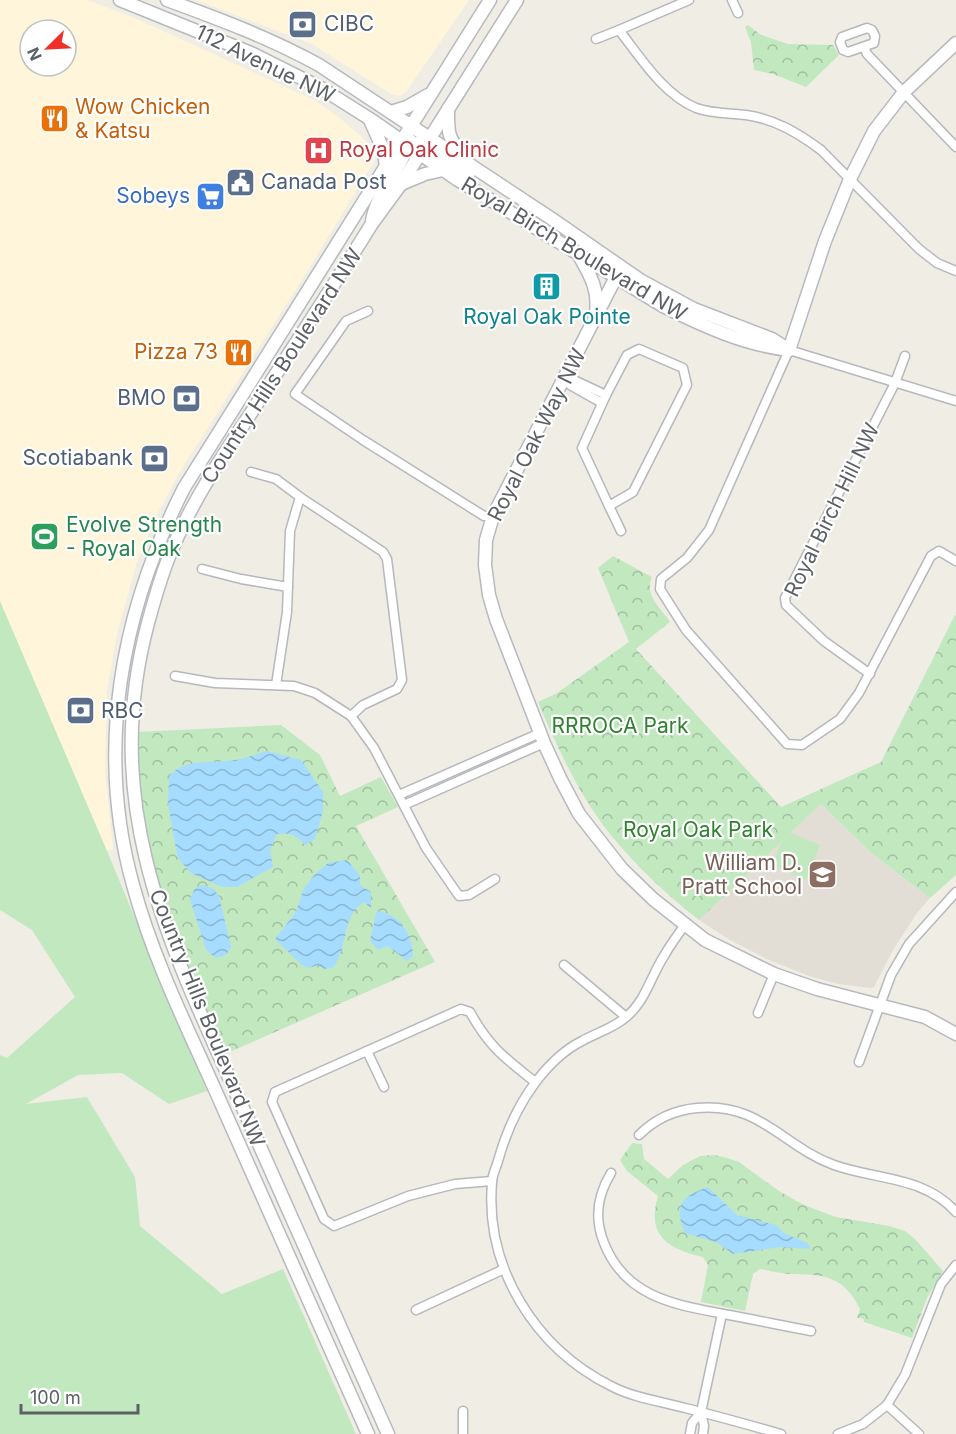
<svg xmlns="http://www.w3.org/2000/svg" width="956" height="1434" viewBox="0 0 956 1434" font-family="Inter,sans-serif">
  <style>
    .commercial { fill: #fff5da; fill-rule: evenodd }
    .education { fill: #e2ded6 }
    .grass { fill: #c2e8c0 }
    .park { fill: url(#park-crowns) }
    .water { fill: url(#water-waves) }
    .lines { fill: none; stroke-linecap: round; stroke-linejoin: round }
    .street-casing { stroke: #b5b8bc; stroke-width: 11 }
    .secondary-casing { stroke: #b6babf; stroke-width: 15 }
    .street { stroke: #fff; stroke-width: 8 }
    .secondary { stroke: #fff; stroke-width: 12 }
    .labels { text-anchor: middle; stroke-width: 4.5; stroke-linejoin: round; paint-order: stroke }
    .service-label { font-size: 21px; fill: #4e5e75; stroke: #fff; text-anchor: start }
    .street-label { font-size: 21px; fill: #5c6166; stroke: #fff }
    .food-label { font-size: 21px; fill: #c56008; stroke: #fff; text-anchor: start }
    .health-label { font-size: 21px; fill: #be3a42; stroke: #fff; text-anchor: start }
    .shop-label { font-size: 21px; fill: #366cbe; stroke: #fff; text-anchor: end }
    .culture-label { font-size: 21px; fill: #0d838f; stroke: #fff }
    .leisure-label { font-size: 21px; fill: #27864d; stroke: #fff; text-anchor: start }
    .park-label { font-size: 21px; fill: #308230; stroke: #fff }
    .education-label { font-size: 21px; fill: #785e54; stroke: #fff; text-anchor: end }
  </style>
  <defs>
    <pattern id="park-crowns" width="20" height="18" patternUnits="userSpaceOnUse" patternTransform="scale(1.5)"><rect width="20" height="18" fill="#c2e8c0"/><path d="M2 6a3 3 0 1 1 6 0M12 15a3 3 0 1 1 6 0" fill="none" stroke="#a1bfa0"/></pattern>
    <pattern id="water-waves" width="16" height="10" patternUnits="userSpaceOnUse" patternTransform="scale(1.5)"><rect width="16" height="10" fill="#a5dcff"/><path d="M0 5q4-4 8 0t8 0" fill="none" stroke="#8ab6d2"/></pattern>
  </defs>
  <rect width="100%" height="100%" fill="#f0ede5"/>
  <g class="commercial">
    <path d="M0 0H88L137 19 314 100 340 118 377 151 378 155 300 283 179 473 157 515 136 565 117 634 107 691 105 772 113 849 107 851 0 601ZM30 30H66V66H30Z"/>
    <path d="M196 0H469L406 92 399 96 391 94 312 44Z"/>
  </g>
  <path class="education" d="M821 804 870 852 930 898 917 913 893 950 874 987 871 988 838 984 809 976 769 960 730 940 699 920Z"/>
  <g class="grass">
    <path d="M0 601 107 851 207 1091 169 1104 122 1073 78 1075 26 1104 87 1097 135 1177 140 1226 222 1294 283 1269 356 1434H0V1055L7 1058 75 997 32 930 0 910Z"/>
    <path d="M786 831 820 845 806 880 772 865Z"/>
  </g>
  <g class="park">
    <path d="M748 25 761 35 788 44 833 45 839 55 806 87 773 74 754 70 751 42 745 27Z"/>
    <path d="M613 556 652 577C644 596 661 607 670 622L636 649 781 807 881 762 955 615 956 616V875L930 898 870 852 821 804 699 920C667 895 636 866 610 834 579 795 557 747 538 702L557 693 629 642 598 568Z"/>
    <path d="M281 725 320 755 340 796 381 777 398 807 356 826 435 962 225 1054 164 910 143 820 139 783 137 732Z"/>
    <path d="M632 1143 642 1144 644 1159 668 1179 683 1165 700 1156 715 1155 727 1158 739 1162 779 1191 804 1205 836 1217 889 1226 905 1231 915 1239 943 1271 927 1298 912 1338 864 1322 863 1318H857L860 1309C844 1277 827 1275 794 1274 783 1274 771 1271 760 1269L753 1274 745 1311 701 1302 708 1265 703 1257C668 1249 646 1236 658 1196L627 1171 620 1160Z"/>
  </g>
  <g class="water">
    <path d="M267 751 301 760 323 792V811L315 839 305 845C296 835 290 832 277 834L270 850 273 867 237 887H222L191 873 178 858 175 844 168 803 169 776C187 757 212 764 236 760 246 758 257 754 267 751Z"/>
    <path d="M347 860 360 875V885L371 892V908L364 902C347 913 347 931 342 949 340 955 337 961 334 967L324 969 318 965 309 968 302 965 275 939 296 912 303 890 315 874 328 863Z"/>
    <path d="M204 885 214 889 219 896 231 947 226 955 216 958 206 950 190 899 195 888Z"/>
    <path d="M377 911C399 913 413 935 413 956L407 961 388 946 378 950 370 940Z"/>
    <path d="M708 1187 737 1215 776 1225 784 1233 809 1244 810 1249 780 1247 733 1254 718 1243 685 1233C673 1206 682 1196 708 1187Z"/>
  </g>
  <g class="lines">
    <defs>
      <g id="street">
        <path d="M689 0 619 30C640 57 663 94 696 108 713 114 729 113 746 115 775 119 798 133 821 150L919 249 937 263 956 271"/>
        <path d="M732 0 738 13"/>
        <path d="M867 28 872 30 875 36 874 43 848 52 843 50 840 42 842 37Z"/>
        <path d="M596 39 619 30"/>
        <path d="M864 47 867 54 956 147"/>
        <path d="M368 311 346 321 295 394 363 440 484 516H493"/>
        <path d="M639 349 683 368 687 385 633 492 609 506 582 448 606 395 627 355Z"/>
        <path d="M565 379 570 385 602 403"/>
        <path d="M565 379 574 380 606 395"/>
        <path d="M956 401 789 350 709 530 687 558 661 579 660 589 686 630 787 744 802 745 840 719 859 693 931 556 939 551 956 561"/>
        <path d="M251 472 276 479 300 497 383 552 387 559 402 680 397 689 363 705 351 716"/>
        <path d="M609 506 621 531"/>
        <path d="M202 569 241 579 288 587"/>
        <path d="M870 674 824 641 786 605 785 598 895 383 905 356"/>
        <path d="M175 676 215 683 294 686 315 693 351 716 374 748 426 848 459 896 469 895 495 879"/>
        <path d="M276 685 287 612 290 531 300 497"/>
        <path d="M399 795 540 733"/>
        <path d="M404 805 544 743"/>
        <path d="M684 926C677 936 670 945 664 956 651 976 645 1002 626 1017 614 1028 596 1033 582 1041 564 1050 547 1067 535 1083 517 1107 506 1132 498 1161 496 1168 492 1175 492 1183 485 1268 535 1348 611 1386 634 1398 660 1401 685 1408 717 1416 749 1425 781 1434"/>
        <path d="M564 965 626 1017"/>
        <path d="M758 1013 774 974"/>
        <path d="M367 1051 384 1087"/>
        <path d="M859 1062 891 975 909 944 956 892"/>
        <path d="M639 1135C655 1119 674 1110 697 1108 760 1102 782 1146 834 1165 876 1180 924 1176 956 1212"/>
        <path d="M611 1173C597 1196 594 1218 604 1243 626 1299 678 1305 729 1315 756 1320 784 1326 811 1331"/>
        <path d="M492 1181 455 1184 408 1196 334 1226 324 1219 272 1102 275 1092 461 1009 470 1012C489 1047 505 1058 535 1082"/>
        <path d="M416 1310 504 1269"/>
        <path d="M887 1405 919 1434"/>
        <path d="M463 1411V1434"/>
        <path d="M690 1434 692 1423 701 1412"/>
        <path d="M703 1434 704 1426 701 1412 722 1314"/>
        <path d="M838 1434 863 1424 887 1405 905 1375 941 1284 956 1265"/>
      </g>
      <g id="secondary">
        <path d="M120 0 251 53 321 88 370 119 458 180 663 306C703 326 745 345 789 350"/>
        <path d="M167 0C219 19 270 38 319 65L552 219 640 280 694 309 772 339 786 348"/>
        <path d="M448 109C448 131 447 138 463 155"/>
        <path d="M391 112 407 107 428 95"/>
        <path d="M370 120 383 149 386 165"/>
        <path d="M417 143 469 173"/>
        <path d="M401 184 425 174 443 170"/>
        <path d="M372 221C377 191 402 169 410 140"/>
        <path d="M580 257C590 275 599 290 596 311"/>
        <path d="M615 279 493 516 486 540 485 565 489 595 496 619 544 743 560 778 579 814 622 869 653 899 705 940 774 974 817 989 925 1017 956 1034"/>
        <path d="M789 350 825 241 850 179 874 131 904 92 956 43"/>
        <path d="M368 1434C320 1326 272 1218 224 1110 192 1037 154 963 133 885 95 749 121 612 184 488L490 0"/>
        <path d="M388 1434C342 1331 296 1228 250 1124 175 955 97 814 148 623 155 597 162 572 173 547 194 498 224 454 253 410 292 348 333 287 371 225L401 184 517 0"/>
      </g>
    </defs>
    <use href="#street" class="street-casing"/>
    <use href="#secondary" class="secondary-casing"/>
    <use href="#street" class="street"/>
    <use href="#secondary" class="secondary"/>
  </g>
  <defs>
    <symbol id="bank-square" viewBox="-11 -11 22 22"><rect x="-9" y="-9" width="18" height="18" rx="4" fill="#5c6f8a" stroke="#fff"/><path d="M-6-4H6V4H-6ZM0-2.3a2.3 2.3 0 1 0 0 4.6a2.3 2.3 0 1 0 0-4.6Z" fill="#fff"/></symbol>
    <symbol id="restaurant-square" viewBox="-11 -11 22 22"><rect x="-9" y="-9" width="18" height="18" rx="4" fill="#e8710a" stroke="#fff"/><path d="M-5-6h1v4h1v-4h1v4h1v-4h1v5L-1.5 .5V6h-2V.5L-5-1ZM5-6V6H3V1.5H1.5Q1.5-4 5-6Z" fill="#fff"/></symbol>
    <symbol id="hospital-square" viewBox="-11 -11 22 22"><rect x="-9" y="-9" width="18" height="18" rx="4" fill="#e0444e" stroke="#fff"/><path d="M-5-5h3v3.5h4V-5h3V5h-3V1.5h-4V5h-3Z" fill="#fff"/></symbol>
    <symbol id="civic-square" viewBox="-11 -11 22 22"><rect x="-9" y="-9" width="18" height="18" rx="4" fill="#5c6f8a" stroke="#fff"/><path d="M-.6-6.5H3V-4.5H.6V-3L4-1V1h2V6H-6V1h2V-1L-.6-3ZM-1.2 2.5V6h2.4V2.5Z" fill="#fff"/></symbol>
    <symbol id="supermarket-square" viewBox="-11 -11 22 22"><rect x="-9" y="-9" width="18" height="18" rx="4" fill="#3f7fe0" stroke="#fff"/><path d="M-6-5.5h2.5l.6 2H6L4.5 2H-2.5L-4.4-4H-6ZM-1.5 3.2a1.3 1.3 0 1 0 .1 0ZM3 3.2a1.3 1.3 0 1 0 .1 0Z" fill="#fff"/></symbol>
    <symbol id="building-square" viewBox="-11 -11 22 22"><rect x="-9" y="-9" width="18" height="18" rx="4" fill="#0f9aa8" stroke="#fff"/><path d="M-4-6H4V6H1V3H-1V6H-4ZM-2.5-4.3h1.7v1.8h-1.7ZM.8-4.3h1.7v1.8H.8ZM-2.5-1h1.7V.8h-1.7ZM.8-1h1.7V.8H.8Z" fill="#fff"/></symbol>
    <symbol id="stadium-square" viewBox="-11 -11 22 22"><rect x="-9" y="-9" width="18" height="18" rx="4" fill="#2e9e5b" stroke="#fff"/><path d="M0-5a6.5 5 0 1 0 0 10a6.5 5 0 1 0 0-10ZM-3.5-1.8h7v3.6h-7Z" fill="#fff"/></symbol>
    <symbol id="school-square" viewBox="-11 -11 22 22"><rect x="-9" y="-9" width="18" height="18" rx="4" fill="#8d6e63" stroke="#fff"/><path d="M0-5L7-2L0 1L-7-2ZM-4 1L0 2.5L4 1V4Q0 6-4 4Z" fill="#fff"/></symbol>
  </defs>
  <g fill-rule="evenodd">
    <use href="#bank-square" x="286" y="8" width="33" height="33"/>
    <use href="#restaurant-square" x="38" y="102" width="33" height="33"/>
    <use href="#hospital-square" x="302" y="134" width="33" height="33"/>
    <use href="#civic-square" x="224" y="166" width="33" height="33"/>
    <use href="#supermarket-square" x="194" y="180" width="33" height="33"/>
    <use href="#building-square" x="530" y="270" width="33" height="33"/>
    <use href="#restaurant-square" x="222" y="336" width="33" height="33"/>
    <use href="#bank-square" x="170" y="382" width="33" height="33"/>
    <use href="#bank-square" x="138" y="442" width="33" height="33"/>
    <use href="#stadium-square" x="28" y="520" width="33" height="33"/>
    <use href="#bank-square" x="64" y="694" width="33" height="33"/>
    <use href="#school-square" x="806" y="858" width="33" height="33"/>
  </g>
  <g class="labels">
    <g class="service-label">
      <text x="324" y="31">CIBC</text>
      <text x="261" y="189">Canada Post</text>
      <text x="166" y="405" text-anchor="end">BMO</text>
      <text x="133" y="465" text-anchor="end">Scotiabank</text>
      <text x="101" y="718">RBC</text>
    </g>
    <g class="street-label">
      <text transform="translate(265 64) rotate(26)" y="7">112 Avenue NW</text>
      <text transform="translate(574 249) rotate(31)" y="7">Royal Birch Boulevard NW</text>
      <text transform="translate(282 366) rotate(-57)" y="7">Country Hills Boulevard NW</text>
      <text transform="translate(537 435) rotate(-63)" y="7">Royal Oak Way NW</text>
      <text transform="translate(832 510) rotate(-64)" y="7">Royal Birch Hill NW</text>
      <text transform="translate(207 1018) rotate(68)" y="7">Country Hills Boulevard NW</text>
    </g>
    <g class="food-label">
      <text x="75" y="114">Wow Chicken<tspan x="75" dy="24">&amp; Katsu</tspan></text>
      <text x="218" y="359" text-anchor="end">Pizza 73</text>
    </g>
    <g class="health-label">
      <text x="339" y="157">Royal Oak Clinic</text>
    </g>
    <g class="shop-label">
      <text x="190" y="203">Sobeys</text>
    </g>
    <g class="culture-label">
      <text x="547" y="324">Royal Oak Pointe</text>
    </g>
    <g class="leisure-label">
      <text x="66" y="532">Evolve Strength<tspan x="66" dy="24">- Royal Oak</tspan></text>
    </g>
    <g class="park-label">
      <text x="620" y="733">RRROCA Park</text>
      <text x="698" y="837">Royal Oak Park</text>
    </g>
    <g class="education-label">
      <text x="802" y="870">William D.<tspan x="802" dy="24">Pratt School</tspan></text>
    </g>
  </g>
  <g transform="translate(48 48) rotate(246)"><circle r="28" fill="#ffffff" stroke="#bec0c2" stroke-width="1.5"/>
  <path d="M0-4.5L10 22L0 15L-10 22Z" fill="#f12f29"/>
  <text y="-9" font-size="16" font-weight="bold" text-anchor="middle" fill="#5c6166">N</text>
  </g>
  <path d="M21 1404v9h117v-9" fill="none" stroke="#5c6166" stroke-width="3"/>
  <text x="30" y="1404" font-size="18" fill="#5c6166" stroke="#ffffff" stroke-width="4.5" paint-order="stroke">100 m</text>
</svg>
